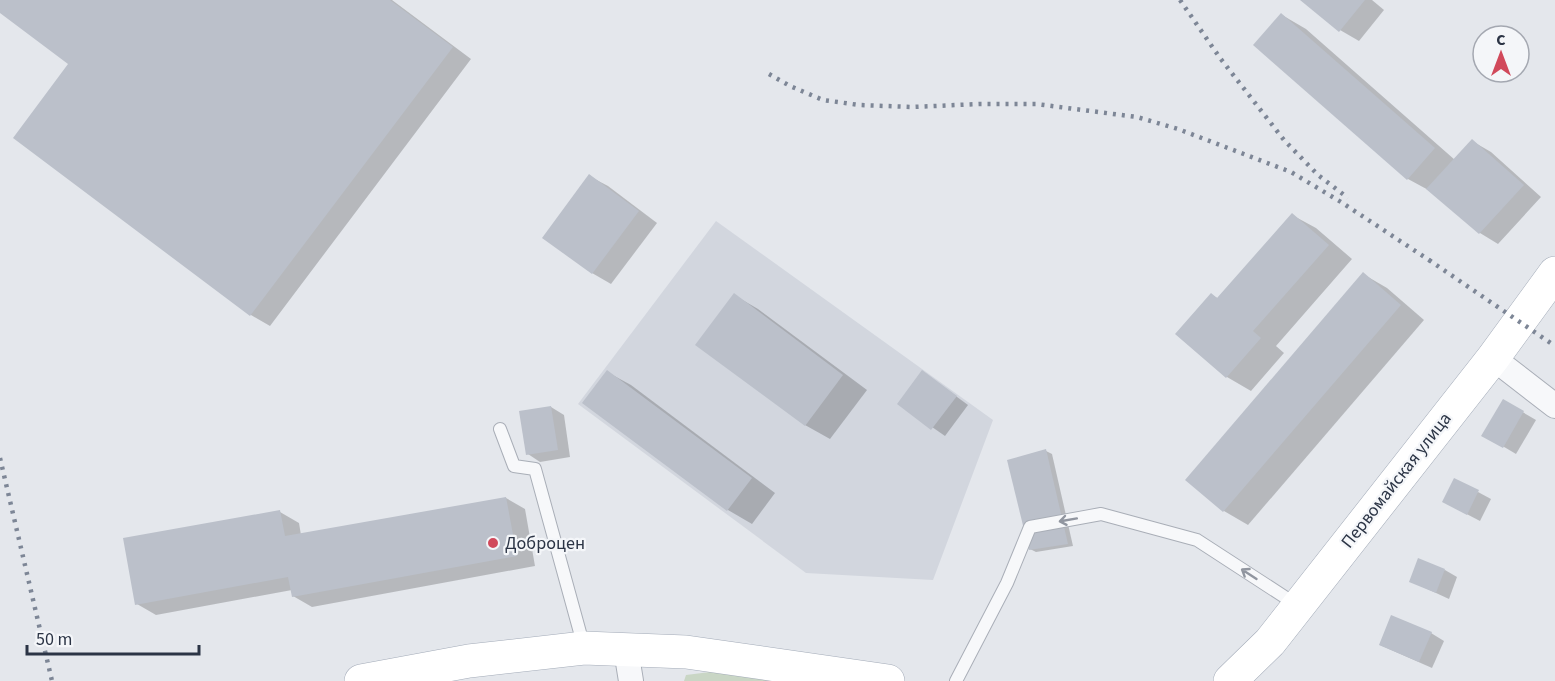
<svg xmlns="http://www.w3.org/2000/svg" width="1555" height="681" viewBox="0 0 1555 681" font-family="'Source Sans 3',sans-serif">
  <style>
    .built { fill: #d2d6de }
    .green { fill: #c9d6c5 }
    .shadow { fill: #0003 }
    .building { fill: #bbc0ca }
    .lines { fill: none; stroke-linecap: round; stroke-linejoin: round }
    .service-casing { stroke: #a9aeb7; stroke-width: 14 }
    .minor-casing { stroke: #a9aeb7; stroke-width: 26 }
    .primary-casing { stroke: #a3abb8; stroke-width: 34 }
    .service { stroke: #f7f8fa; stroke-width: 12 }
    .minor { stroke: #f7f8fa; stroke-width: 24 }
    .primary { stroke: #fff; stroke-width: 33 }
    .rail { stroke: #7d8696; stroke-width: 4.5; stroke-dasharray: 3 6; stroke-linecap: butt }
    .oneway { stroke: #9196a0 }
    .poi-dot { fill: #d1495b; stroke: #f4f6f9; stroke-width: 2 }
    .labels { text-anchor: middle; stroke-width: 4.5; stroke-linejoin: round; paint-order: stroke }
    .street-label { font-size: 18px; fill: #2b3445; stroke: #f4f6f9 }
    .poi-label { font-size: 18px; fill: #2b3445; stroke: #f4f6f9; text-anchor: start }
  </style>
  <rect width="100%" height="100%" fill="#e4e7ec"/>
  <path class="built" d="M716 221 993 420 933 580 806 573 578 404Z"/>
  <path class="green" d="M710 672 794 681H684L686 675Z"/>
  <g class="shadow">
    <path d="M0 0H392L471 59 270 326 251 315 70 64 0 12Z"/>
    <path d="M1303 0H1372L1384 10 1359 41 1340 30Z"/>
    <path d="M1282 15 1306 29 1455 160 1472 141 1491 152 1541 197 1498 244 1480 233 1432 192 1408 179 1256 45Z"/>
    <path d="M589 176 608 186 657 223 611 284 592 273Z"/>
    <path d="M1292 215 1316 228 1352 259 1276 346 1284 353 1251 391 1227 377 1212 295 1219 299Z"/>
    <path d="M1363 274 1387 288 1424 320 1248 525 1224 511 1187 479Z"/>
    <path d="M734 295 758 309 867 390 830 439 805 425Z"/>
    <path d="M607 372 631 385 775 493 752 524 728 510Z"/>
    <path d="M923 372 968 405 945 436 899 404Z"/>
    <path d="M1504 401 1536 420 1516 454 1484 435Z"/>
    <path d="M551 407 564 415 570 457 540 462 528 454Z"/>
    <path d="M1046 451 1052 454 1073 546 1036 552 1030 549Z"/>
    <path d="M1478 492 1491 499 1480 521 1457 509Z"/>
    <path d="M506 498 525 509 535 566 312 607 293 596 292 590 156 615 137 604 280 512 299 523 301 535Z"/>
    <path d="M1445 570 1457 577 1449 599 1410 581Z"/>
    <path d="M1431 633 1444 641 1432 668 1380 645Z"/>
  </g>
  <g class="building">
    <path d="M0 0H390L453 47 250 316 13 138 68 64 0 13Z"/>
    <path d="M1300 0H1365L1339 32Z"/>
    <path d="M1281 13 1435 148 1407 180 1253 45Z"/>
    <path d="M1472 139 1524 185 1479 234 1426 189Z"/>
    <path d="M589 174 639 211 592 274 542 238Z"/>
    <path d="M1292 213 1329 245 1253 331 1261 338 1226 378 1175 334 1211 293 1217 298Z"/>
    <path d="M1363 272 1401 305 1223 512 1185 480Z"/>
    <path d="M734 293 843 375 805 426 695 345Z"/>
    <path d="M607 370 752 478 727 511 582 403Z"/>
    <path d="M922 370 957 396 931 430 897 404Z"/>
    <path d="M1503 399 1524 411 1503 448 1481 436Z"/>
    <path d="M551 406 558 450 526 455 519 411Z"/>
    <path d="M1046 449 1068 544 1029 550 1007 460Z"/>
    <path d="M1454 478 1479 490 1467 515 1442 502Z"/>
    <path d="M506 497 517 556 292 597 288 577 135 605 123 538 280 510 285 536Z"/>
    <path d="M1418 558 1445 569 1436 593 1409 582Z"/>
    <path d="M1391 615 1432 632 1419 662 1379 645Z"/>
  </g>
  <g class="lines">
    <defs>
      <g id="service">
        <path d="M500 429 514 466 535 469 584 647"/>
        <path d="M956 681 1007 583 1030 527 1101 514 1197 540 1297 605"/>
      </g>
      <g id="minor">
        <path d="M1493 358 1555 406"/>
        <path d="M626 650 631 681"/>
      </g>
      <g id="primary">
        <path d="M361 681 469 661 584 648 686 652 888 681"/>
        <path d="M1230 681 1270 642 1493 358 1555 273"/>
      </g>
    </defs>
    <use href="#service" class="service-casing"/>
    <use href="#minor" class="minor-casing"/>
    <use href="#primary" class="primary-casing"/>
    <use href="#service" class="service"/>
    <use href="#minor" class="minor"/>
    <use href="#primary" class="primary"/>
    <g class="rail">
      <path d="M1180 0 1220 58 1284 140 1318 175 1348 198"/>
      <path d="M769 74 790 86 823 100 859 105 912 107 979 104H1036L1137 117 1178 129 1291 172 1341 202 1435 264"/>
      <path d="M1429 260 1555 346"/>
      <path d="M0 458 52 681"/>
    </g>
  </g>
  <defs><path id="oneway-shaft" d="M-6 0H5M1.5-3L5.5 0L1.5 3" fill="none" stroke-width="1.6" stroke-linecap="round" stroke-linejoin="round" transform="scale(1.5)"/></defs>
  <g class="oneway">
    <use href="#oneway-shaft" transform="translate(1068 520) rotate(170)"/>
    <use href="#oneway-shaft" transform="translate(1249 574) rotate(-147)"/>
  </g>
  <circle class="poi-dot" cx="493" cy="543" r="6"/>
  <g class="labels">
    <g class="street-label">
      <text transform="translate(1396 480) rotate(-52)" y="6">Первомайская улица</text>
    </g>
    <g class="poi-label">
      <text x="505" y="549">Доброцен</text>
    </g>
  </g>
  <g transform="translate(1501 54)"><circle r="28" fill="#f4f6f9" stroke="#a4a8b1" stroke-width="1.5"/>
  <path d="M0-4.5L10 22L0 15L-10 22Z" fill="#d1495b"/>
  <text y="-9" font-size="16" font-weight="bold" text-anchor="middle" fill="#2b3445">С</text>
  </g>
  <path d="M27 645v9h172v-9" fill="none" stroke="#2b3445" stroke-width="3"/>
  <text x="36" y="645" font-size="18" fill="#2b3445" stroke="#f4f6f9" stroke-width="4.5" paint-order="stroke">50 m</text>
</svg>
